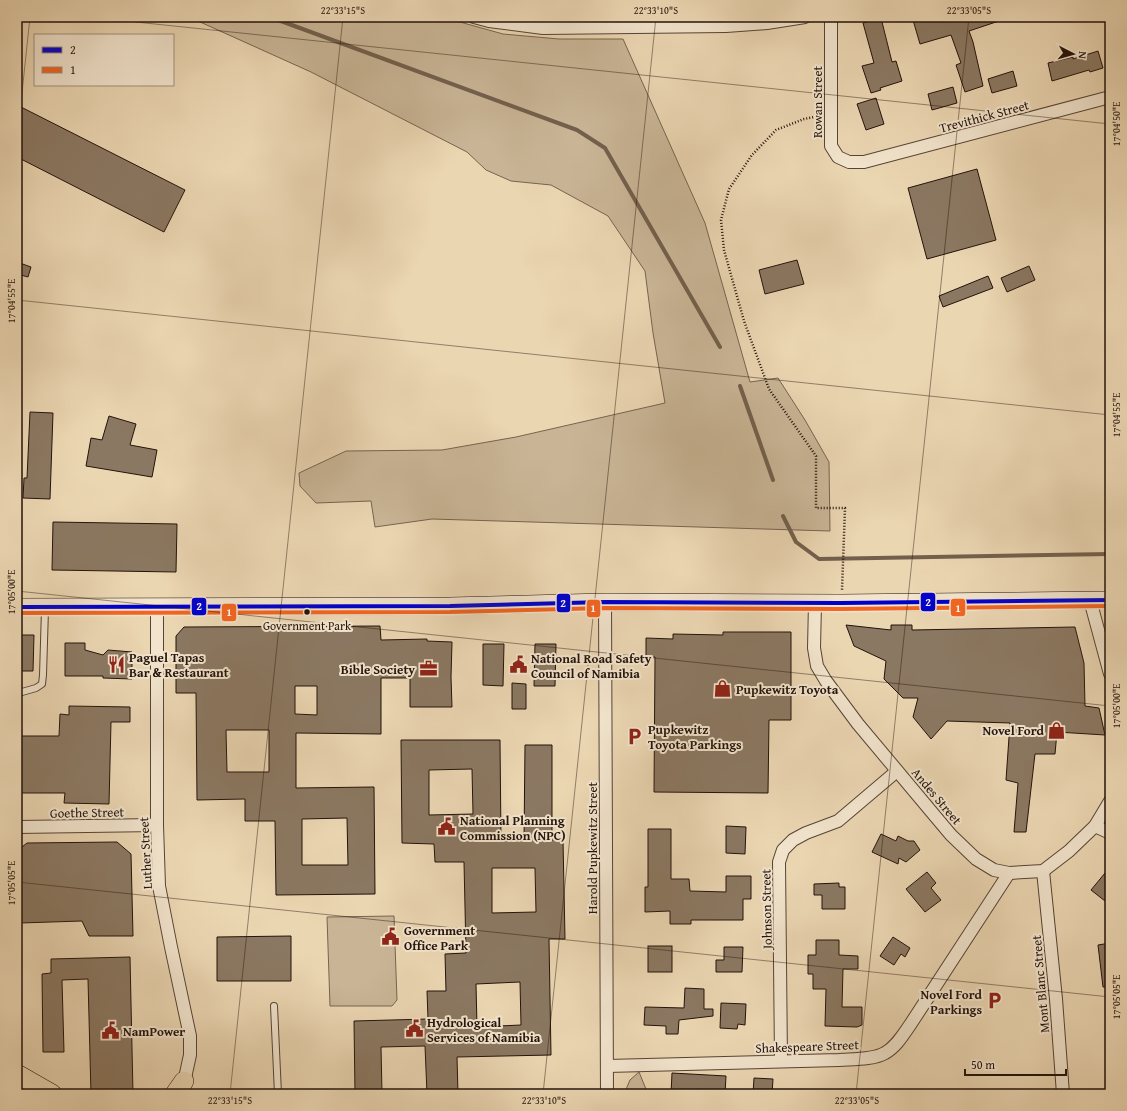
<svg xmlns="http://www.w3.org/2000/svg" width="1127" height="1111" viewBox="0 0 1127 1111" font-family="'Gentium Book Plus',serif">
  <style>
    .green { fill: #c9b596; stroke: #766450 }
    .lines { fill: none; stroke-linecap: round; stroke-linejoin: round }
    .stream { stroke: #72604d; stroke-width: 4 }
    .building { fill: #8b7862; stroke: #23130b; fill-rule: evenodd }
    .lane-casing { stroke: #554435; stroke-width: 8 }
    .street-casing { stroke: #554435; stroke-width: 14 }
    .secondary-casing { stroke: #23130b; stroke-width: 18 }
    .primary-casing { stroke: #23130b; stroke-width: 20 }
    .path { stroke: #23130b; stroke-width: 2.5; stroke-dasharray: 1 2; stroke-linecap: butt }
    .lane { stroke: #f2e4cd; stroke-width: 6 }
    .street { stroke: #f2e4cd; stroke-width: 12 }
    .secondary { stroke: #f2e4cd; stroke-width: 17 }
    .primary { stroke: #ebd6b2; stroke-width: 19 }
    .bus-1-casing { stroke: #f2e4cd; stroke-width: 7 }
    .bus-2-casing { stroke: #f2e4cd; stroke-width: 7 }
    .bus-1 { stroke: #0000cd; stroke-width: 4 }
    .bus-2 { stroke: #f26522; stroke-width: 4 }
    .ticks { fill: none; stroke: #23130b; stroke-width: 1; stroke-opacity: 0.45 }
    .bus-dot { fill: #23130b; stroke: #f2e4cd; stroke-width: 1.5 }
    .labels { text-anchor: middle; stroke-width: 4; stroke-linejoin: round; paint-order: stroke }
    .bus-label { font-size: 12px; fill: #23130b; stroke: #f2e4cd }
    .street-label { font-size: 13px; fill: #23130b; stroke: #f2e4cd }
    .poi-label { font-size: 13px; font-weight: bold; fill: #23130b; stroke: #f2e4cd; text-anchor: start }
    .line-badge { stroke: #f2e4cd; stroke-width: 1.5 }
    .badge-label { font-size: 11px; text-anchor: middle; font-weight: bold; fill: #fff }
    .neatline { fill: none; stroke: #23130b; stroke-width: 1.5 }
    .ticks-label { font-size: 10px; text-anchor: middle; fill: #23130b }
  </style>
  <rect width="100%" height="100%" fill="#ebd6b2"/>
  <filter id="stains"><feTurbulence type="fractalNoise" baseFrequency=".005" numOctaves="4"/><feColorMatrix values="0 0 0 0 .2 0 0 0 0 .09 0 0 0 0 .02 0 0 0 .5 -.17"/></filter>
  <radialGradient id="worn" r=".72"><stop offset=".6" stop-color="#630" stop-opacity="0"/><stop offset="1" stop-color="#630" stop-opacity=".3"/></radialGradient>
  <g class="green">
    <path d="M189 17H442L503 34 559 39H623L705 223 750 382 778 378 805 420 829 462 830 531 432 519 375 527 371 501 316 503 300 486 299 473 346 451 442 450 516 437 665 403 653 333 645 271 608 216 551 185 511 181 486 170 467 152 311 72Z"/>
    <path d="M394 916 397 1000 392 1006H330L327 917Z"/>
    <path d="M639 1072 648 1094H624L630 1080Z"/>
  </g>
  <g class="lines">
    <g class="stream">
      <path d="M270 17 577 130 605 148 720 347"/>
      <path d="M740 386 773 480"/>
      <path d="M783 516 796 542 819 559 1110 554"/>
    </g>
  </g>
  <g class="building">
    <path d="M925 17H1004L1005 19 969 31 973 42 983 86 965 92 956 65 961 63 951 35 920 44 913 20Z"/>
    <path d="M881 18 892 62 896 61 902 81 880 88 881 90 871 93 862 66 874 63 863 23Z"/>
    <path d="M1098 51 1103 68 1090 72 1089 70 1052 81 1048 63 1073 57V59Z"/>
    <path d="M1013 71 1017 86 992 93 988 79Z"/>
    <path d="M953 87 957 103 932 110 928 94Z"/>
    <path d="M876 98 884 124 866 130 857 104Z"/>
    <path d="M17 105 185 190 164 232 17 157Z"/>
    <path d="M977 169 996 240 927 259 908 188Z"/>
    <path d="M797 260 804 284 765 294 759 270Z"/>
    <path d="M17 262 31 267 28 277 17 274Z"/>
    <path d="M1029 266 1035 280 1007 292 1001 278Z"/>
    <path d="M988 276 993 288 943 307 939 296Z"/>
    <path d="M30 412 53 413 50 499 23 498 24 478H27Z"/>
    <path d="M109 416 136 424 130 445 157 450 152 477 86 466 91 438 102 440Z"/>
    <path d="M53 522 177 524 176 572 52 570Z"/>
    <path d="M846 625 891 630V625H912V630L1075 627 1084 663 1085 706 1099 708 1105 735 1057 732 1055 754H1035L1026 832H1014L1018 783 1006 780 1010 723 947 721 931 739 913 717 918 698H903L884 679 886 661 854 646Z"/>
    <path d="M380 626 381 640 427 639V641L452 642 451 677 452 707H410V678H381V734L296 733V788L374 787 375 894 276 895 275 821H245V799L197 800 196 693H176V636L184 627ZM295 686H317V715L295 714ZM226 730H269V772H227ZM347 818 348 865H302V819Z"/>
    <path d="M723 632H791V720H769L768 793 654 792 655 657H646V638L673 639V634L723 635Z"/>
    <path d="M17 635H34L33 671H17Z"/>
    <path d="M65 643H85V650L103 655 108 650 132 652V679L103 678V676H65Z"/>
    <path d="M483 644H504L503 686 483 685Z"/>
    <path d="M535 644H556L555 686H534Z"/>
    <path d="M512 683 526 684V709H512Z"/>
    <path d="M69 706 130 707V722H111L109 804 64 803 65 793H17V736H59L60 714 69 715Z"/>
    <path d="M401 740H500L501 841H524L525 745H552V840H563L565 939H549L551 1055 457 1057 458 1094H427L425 1046 381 1047 382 1094H355L354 1021 428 1019 427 991H446L445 954 466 953 464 862H435L434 844 402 843ZM472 769 473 814 429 815V770ZM492 868H535L536 912 492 913ZM520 982 521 1025 477 1027 476 984Z"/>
    <path d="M726 826 746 827 745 854 726 853Z"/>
    <path d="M648 829H671V879H689L690 891 726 892V876H751V899H743V920H691V924H670V911L645 912V887H648Z"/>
    <path d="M881 834 896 841 898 836 908 841H914L920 850 906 862 899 858 898 864 872 852Z"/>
    <path d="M117 842 131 854 133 936H89L82 921 20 923 17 851 27 843Z"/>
    <path d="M1110 867V895L1105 901 1091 890Z"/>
    <path d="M927 872 936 883 931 888 941 900 925 912 906 889Z"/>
    <path d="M839 883V887H845V909H822V895H814V884Z"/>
    <path d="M291 936V981H217V937Z"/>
    <path d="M893 937 910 948 905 957 901 954 894 965 880 956Z"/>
    <path d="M816 940H839V955L858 956V969H843L842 1007H862V1025L857 1027 825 1026 826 989H813V974H808V955H816Z"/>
    <path d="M1110 943V987H1103L1098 945Z"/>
    <rect x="648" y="946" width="24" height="26"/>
    <path d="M724 947H743L742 972H716V960H724Z"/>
    <path d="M130 957 133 1094H91L88 979 62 980 64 1052H43L42 974 51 973V959Z"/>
    <path d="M685 988 704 989V1009H713V1016L679 1020 678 1034H666V1026L644 1025 645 1007 684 1008Z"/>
    <path d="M721 1003 746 1004 745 1025 738 1024 737 1029 720 1028Z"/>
    <path d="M672 1073 726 1076 725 1094H671Z"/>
    <path d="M754 1078 773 1079 772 1094H753Z"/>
  </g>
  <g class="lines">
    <defs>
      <g id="lane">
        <path d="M22 692 36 688 42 684 43 675 45 609"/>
        <path d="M274 1006 278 1094"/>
      </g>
      <g id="street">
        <path d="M474 17 489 21 543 28 726 26 767 23 805 17"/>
        <path d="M831 17V146L838 157 849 162H864L1110 97"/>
        <path d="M1090 600 1110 674"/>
        <path d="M605 602 607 1094"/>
        <path d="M815 603 814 648 817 666 826 681 858 724 935 816 951 835 976 859 994 870 1009 873 1043 871 1069 851 1095 826 1110 801"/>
        <path d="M157 607V825L159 886 171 947 190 1036V1055L183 1087"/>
        <path d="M1095 826 1110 833"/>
        <path d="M17 827 157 825"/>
        <path d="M1043 871 1056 999 1063 1094"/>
        <path d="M781 1061 779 862 783 850 793 840 806 833 838 821 897 771"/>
        <path d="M607 1066 839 1060C852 1059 873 1060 885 1053 896 1047 903 1035 910 1025L1009 873"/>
      </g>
      <path id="secondary" d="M17 607 450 606 605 602 841 603 1110 600"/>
      <g id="primary">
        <path d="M17 1074 52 1094"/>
        <path d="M175 1094 184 1081"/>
      </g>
    </defs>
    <use href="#lane" class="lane-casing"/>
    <use href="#street" class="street-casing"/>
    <use href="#secondary" class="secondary-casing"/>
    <use href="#primary" class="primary-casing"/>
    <path class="path" d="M819 116 804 119 776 130 752 155 729 189 721 220 724 250 744 321 769 389 816 456V508H845L842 590"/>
    <use href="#lane" class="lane"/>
    <use href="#street" class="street"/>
    <use href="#secondary" class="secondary"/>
    <use href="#primary" class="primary"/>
    <defs>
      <path id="bus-1" d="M17 607 450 606 605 602 841 603 1110 600"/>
      <path id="bus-2" d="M17 613 450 612 605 608 841 609 1110 606"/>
    </defs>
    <use href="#bus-1" class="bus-1-casing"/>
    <use href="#bus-2" class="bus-2-casing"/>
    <use href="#bus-1" class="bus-1"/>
    <use href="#bus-2" class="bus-2"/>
  </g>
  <path class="ticks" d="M88 17 1110 124M17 140 30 17M17 300 1110 415M17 591 1110 706M17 882 1110 997M230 1094 343 17M543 1094 656 17M856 1094 969 17"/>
  <defs>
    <symbol id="restaurant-bare" viewBox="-9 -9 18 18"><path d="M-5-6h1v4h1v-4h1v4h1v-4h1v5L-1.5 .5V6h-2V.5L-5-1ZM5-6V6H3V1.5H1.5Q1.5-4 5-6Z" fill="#8f2418" stroke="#f2e4cd" stroke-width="2.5" paint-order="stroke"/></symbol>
    <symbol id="civic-bare" viewBox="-9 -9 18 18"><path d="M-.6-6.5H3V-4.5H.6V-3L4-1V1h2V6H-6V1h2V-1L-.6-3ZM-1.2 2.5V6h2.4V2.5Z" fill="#8f2418" stroke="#f2e4cd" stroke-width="2.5" paint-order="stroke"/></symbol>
    <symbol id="office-bare" viewBox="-9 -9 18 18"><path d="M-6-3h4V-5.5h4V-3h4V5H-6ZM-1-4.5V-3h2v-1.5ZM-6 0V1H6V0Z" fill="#8f2418" stroke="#f2e4cd" stroke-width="2.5" paint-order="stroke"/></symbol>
    <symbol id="shop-bare" viewBox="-9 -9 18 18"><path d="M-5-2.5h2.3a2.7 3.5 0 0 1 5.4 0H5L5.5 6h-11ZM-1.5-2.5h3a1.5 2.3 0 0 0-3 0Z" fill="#8f2418" stroke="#f2e4cd" stroke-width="2.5" paint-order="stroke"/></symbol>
    <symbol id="parking-bare" viewBox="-9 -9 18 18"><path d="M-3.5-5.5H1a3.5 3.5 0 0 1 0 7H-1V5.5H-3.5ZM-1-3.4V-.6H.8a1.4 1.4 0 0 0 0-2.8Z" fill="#8f2418" stroke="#f2e4cd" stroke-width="2.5" paint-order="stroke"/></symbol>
  </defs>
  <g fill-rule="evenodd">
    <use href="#restaurant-bare" x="104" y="652" width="25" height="25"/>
    <use href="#civic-bare" x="506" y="652" width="25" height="25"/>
    <use href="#office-bare" x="416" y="656" width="25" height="25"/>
    <use href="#shop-bare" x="710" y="676" width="25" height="25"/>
    <use href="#shop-bare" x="1044" y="718" width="25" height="25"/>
    <use href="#parking-bare" x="622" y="724" width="25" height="25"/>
    <use href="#civic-bare" x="434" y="814" width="25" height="25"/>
    <use href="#civic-bare" x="378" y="924" width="25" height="25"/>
    <use href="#parking-bare" x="982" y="988" width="25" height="25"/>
    <use href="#civic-bare" x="402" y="1016" width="25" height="25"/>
    <use href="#civic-bare" x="98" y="1018" width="25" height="25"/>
  </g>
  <circle class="bus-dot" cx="307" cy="612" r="3.5"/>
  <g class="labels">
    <g class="bus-label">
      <text x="307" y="630">Government Park</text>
    </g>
    <g class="street-label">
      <text transform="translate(817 102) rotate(-90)" y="5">Rowan Street</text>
      <text transform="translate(984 116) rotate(-15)" y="5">Trevithick Street</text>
      <text transform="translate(937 796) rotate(50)" y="5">Andes Street</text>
      <text transform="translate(87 812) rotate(-1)" y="5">Goethe Street</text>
      <text transform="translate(592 848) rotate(-90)" y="5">Harold Pupkewitz Street</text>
      <text transform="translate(145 853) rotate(-93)" y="5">Luther Street</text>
      <text transform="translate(766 909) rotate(-91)" y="5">Johnson Street</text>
      <text transform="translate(1040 984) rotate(-95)" y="5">Mont Blanc Street</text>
      <text transform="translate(807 1046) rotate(-2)" y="5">Shakespeare Street</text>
    </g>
    <g class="poi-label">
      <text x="129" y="662">Paguel Tapas<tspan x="129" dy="15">Bar &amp; Restaurant</tspan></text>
      <text x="531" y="663">National Road Safety<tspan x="531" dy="15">Council of Namibia</tspan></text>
      <text x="415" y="674" text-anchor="end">Bible Society</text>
      <text x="736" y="694">Pupkewitz Toyota</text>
      <text x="648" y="734">Pupkewitz<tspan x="648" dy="15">Toyota Parkings</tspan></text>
      <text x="1044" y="735" text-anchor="end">Novel Ford</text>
      <text x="460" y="825">National Planning<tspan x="460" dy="15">Commission (NPC)</tspan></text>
      <text x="404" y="935">Government<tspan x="404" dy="15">Office Park</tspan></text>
      <text x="982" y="999" text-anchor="end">Novel Ford<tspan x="982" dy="15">Parkings</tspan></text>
      <text x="427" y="1027">Hydrological<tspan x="427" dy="15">Services of Namibia</tspan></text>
      <text x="123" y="1036">NamPower</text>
    </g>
  </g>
  <g class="line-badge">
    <rect x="920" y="592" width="16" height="20" rx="4" fill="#0000cd"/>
    <rect x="556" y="593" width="15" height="20" rx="4" fill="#0000cd"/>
    <rect x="191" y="597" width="16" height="19" rx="4" fill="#0000cd"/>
    <rect x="950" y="598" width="16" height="19" rx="4" fill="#f26522"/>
    <rect x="586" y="599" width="15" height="19" rx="4" fill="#f26522"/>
    <rect x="221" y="603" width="16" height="19" rx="4" fill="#f26522"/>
  </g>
  <g class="badge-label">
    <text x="928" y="606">2</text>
    <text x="563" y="607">2</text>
    <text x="199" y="610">2</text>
    <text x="958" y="612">1</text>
    <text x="593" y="612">1</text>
    <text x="229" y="616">1</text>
  </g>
  <rect width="1127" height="1111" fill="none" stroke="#ebd6b2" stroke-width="44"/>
  <rect x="34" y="34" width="140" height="52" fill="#f2e4cd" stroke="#9f907f"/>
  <rect x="42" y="47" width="20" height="6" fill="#0000cd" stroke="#9f907f"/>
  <text x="70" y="54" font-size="12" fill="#23130b">2</text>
  <rect x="42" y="67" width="20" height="6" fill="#f26522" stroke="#9f907f"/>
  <text x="70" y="74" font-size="12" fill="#23130b">1</text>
  <g transform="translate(1073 54) rotate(96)" stroke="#f2e4cd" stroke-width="3" paint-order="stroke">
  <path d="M0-3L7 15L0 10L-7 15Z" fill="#23130b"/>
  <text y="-6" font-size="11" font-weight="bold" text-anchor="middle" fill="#23130b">N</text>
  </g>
  <path d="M965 1069v6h101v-6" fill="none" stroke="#23130b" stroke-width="2"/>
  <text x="971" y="1069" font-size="12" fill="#23130b" stroke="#f2e4cd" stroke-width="3" paint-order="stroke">50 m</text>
  <rect x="22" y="22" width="1083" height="1067" class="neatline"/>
  <g class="ticks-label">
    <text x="343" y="14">22°33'15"S</text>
    <text x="656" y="14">22°33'10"S</text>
    <text x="969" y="14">22°33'05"S</text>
    <text transform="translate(1116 124) rotate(-90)" y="4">17°04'50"E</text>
    <text transform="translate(11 301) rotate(-90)" y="4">17°04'55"E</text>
    <text transform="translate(1116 415) rotate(-90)" y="4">17°04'55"E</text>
    <text transform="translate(11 592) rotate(-90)" y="4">17°05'00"E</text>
    <text transform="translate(1116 706) rotate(-90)" y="4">17°05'00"E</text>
    <text transform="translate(11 883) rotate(-90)" y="4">17°05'05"E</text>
    <text transform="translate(1116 997) rotate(-90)" y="4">17°05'05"E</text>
    <text x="230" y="1104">22°33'15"S</text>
    <text x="544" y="1104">22°33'10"S</text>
    <text x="857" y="1104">22°33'05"S</text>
  </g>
  <rect width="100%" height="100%" filter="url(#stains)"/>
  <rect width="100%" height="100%" fill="url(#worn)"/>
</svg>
